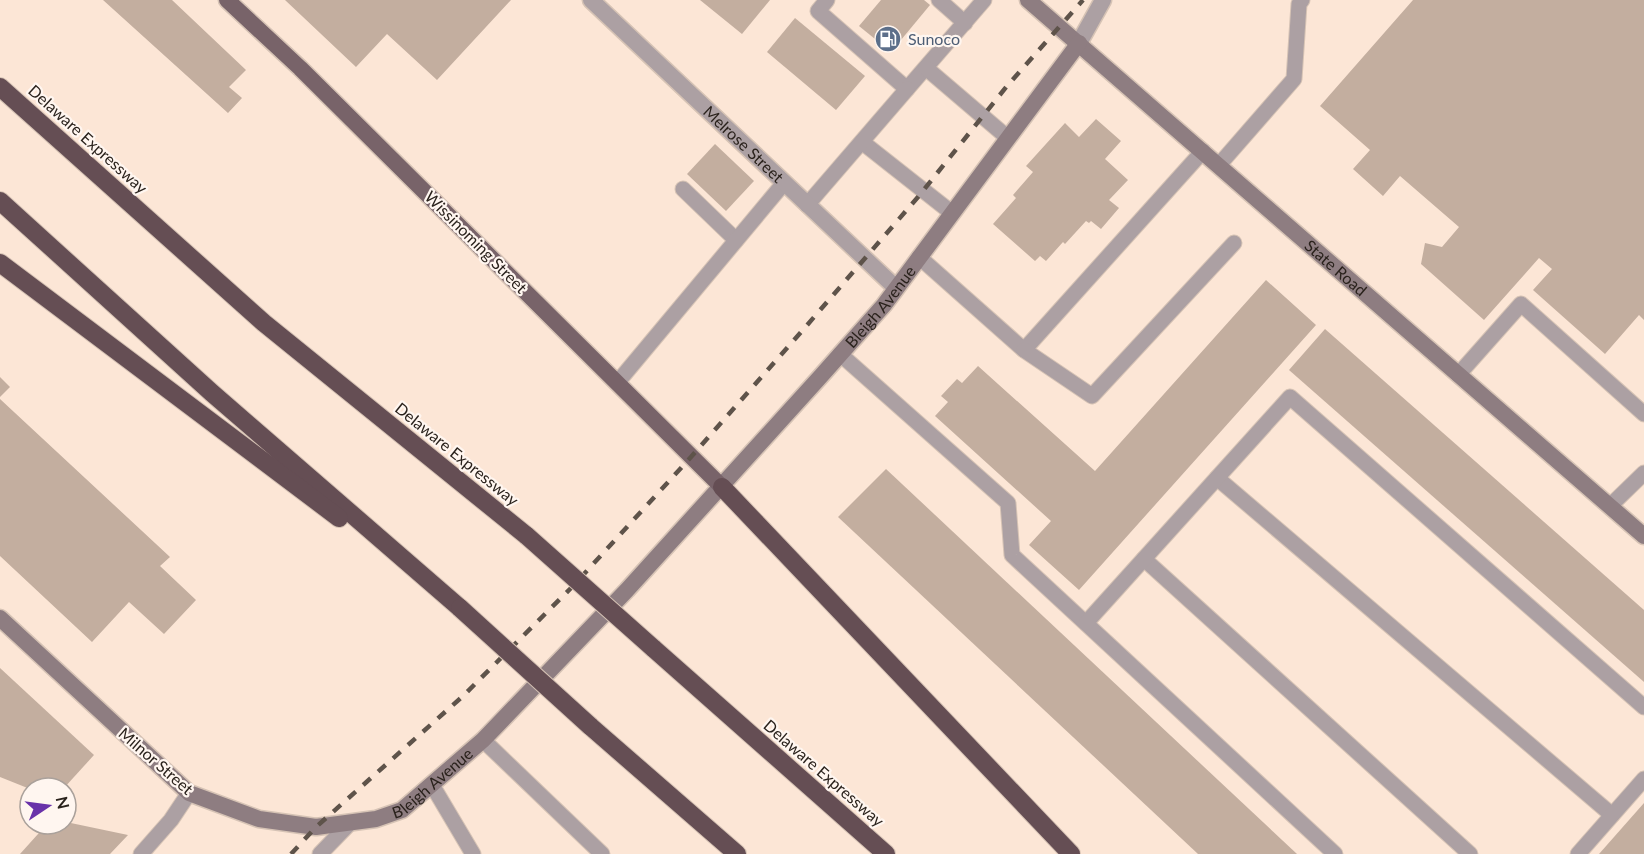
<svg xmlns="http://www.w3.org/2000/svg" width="1644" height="854" viewBox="0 0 1644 854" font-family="Lato,sans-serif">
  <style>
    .building { fill: #c3ae9f }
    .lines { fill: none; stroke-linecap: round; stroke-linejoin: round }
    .service-casing { stroke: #d6c3b5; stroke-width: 17 }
    .minor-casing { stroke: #d6c3b5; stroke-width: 19 }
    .secondary-casing { stroke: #d6c3b5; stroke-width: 19 }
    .primary-casing { stroke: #d6c3b5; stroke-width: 19 }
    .motorway-casing { stroke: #d6c3b5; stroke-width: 20 }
    .service { stroke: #aca0a3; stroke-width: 15 }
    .minor { stroke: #aca0a3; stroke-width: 16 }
    .secondary { stroke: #8e7d81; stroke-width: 16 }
    .primary { stroke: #786369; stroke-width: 16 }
    .motorway { stroke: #654e54; stroke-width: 18 }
    .rail { stroke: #5e534a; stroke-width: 4.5; stroke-dasharray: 10 10; stroke-linecap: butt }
    .motorway-bridge-casing { stroke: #d6c3b5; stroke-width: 20; stroke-linecap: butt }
    .motorway-bridge { stroke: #654e54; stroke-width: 18 }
    .labels { text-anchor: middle; stroke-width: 4.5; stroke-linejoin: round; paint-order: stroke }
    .service-label { font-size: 16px; fill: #4e5e75; stroke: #fff6f0; text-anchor: start }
    .street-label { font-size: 16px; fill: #2a221c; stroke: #fff6f0 }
  </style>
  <rect width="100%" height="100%" fill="#fce6d6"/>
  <g class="building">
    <path d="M103 0H172L246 70 229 87 242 98 228 113Z"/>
    <path d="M285 0H511L437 80 387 34 356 67Z"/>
    <path d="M700 0H770L742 34Z"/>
    <path d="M881 0H924L930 5 891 52 859 26Z"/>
    <path d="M1413 0H1644V320L1639 315 1605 354 1533 290 1552 269 1539 258 1484 320 1421 264 1425 243 1442 247 1459 227 1400 176 1383 196 1353 169 1370 150 1320 106Z"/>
    <path d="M795 18 865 76 836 110 767 52Z"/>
    <path d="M1096 119 1121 141 1105 159 1128 180 1109 200 1119 208 1101 229 1091 221 1089 223 1086 221 1065 244 1063 242 1046 261 1040 256 1035 261 993 224 1016 198 1013 195 1033 172 1026 166 1065 123 1079 137Z"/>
    <path d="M715 144 754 181 726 211 687 174Z"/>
    <path d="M1266 280 1316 325 1079 590 1029 545 1051 521 935 416 948 402 941 396 957 379 962 383 978 366 1095 471Z"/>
    <path d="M1325 329 1644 610V682L1289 370Z"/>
    <path d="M0 377 10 387 0 397Z"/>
    <path d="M0 399 170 557 160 566 196 600 164 634 129 602 92 642 0 556Z"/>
    <path d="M886 469 1297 854H1198L838 517Z"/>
    <path d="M0 668 94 755 64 788 30 789 0 777Z"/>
    <path d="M1644 803V854H1599Z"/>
    <path d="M66 822 128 835 110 854H20L47 824H66Z"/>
  </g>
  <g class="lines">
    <defs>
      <g id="service">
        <path d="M827 0 818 11 907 89 984 0"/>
        <path d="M939 0 965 23"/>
        <path d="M926 68 1008 138"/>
        <path d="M862 142 952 213"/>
        <path d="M1219 165 1294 79 1299 4 1302 0"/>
        <path d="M683 189 736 240"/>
        <path d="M807 205 907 89"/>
        <path d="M919 257 1024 350 1203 151"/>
        <path d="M1024 350 1092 396 1234 243"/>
        <path d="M840 354 1008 503 1012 555 1335 854"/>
        <path d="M1458 375 1521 304 1644 414"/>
        <path d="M617 383 784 183"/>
        <path d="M1217 478 1612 815"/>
        <path d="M1610 506 1644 473"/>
        <path d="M1144 559 1470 854"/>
        <path d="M1086 623 1290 397 1644 707"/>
        <path d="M483 740 602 854"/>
        <path d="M432 785 473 854"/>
        <path d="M141 854 171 820 189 793"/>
        <path d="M320 854 349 824"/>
        <path d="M1578 854 1644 779"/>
      </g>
      <g id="minor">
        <path id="s1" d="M591 0 896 288"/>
        <path d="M1079 43 1103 0"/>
      </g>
      <g id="secondary">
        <path id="s2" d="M1028 0 1644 536"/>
        <path id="s3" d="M0 618 189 793 259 819 316 827 376 819 402 810 483 740 627 590 821 376 884 305 1079 43"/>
      </g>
      <path id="primary" d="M227 0 300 68 722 487"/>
      <g id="motorway">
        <path d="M0 87 264 323 527 536"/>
        <path d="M0 201 212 393 460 608"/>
        <path d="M0 263 339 518"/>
        <path d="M722 487 1071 854"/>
        <path d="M653 648 886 854"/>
        <path d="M590 726 737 854"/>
      </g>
    </defs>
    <use href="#service" class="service-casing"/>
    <use href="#minor" class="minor-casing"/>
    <use href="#secondary" class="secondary-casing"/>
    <use href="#primary" class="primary-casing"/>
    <use href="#motorway" class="motorway-casing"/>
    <use href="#service" class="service"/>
    <use href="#minor" class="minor"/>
    <use href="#secondary" class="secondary"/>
    <use href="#primary" class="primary"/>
    <use href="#motorway" class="motorway"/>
    <path class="rail" d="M291 854 316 827 463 696 573 586 691 457 802 331 918 197 1007 86 1083 0"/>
    <defs>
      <g id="motorway-bridge">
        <path d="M527 536 653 648"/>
        <path d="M460 608 590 726"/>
      </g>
    </defs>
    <use href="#motorway-bridge" class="motorway-bridge-casing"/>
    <use href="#motorway-bridge" class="motorway-bridge"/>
  </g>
  <defs>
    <symbol id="fuel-disc" viewBox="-11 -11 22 22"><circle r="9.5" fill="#5c6f8a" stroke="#fff6f0"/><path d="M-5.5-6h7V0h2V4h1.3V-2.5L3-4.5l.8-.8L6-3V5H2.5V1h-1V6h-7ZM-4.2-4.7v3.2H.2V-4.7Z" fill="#fff"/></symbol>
  </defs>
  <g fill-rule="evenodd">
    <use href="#fuel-disc" x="873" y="24" width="30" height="30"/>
  </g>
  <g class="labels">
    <g class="service-label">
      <text x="908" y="45">Sunoco</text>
    </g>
    <g class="street-label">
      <text transform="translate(88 139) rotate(42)" y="6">Delaware Expressway</text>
      <text dy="6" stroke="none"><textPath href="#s1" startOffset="210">Melrose Street</textPath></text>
      <text transform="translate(476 242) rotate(45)" y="6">Wissinoming Street</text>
      <text dy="6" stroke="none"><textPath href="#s2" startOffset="408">State Road</textPath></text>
      <text dy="6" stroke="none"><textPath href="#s3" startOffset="1173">Bleigh Avenue</textPath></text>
      <text transform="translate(457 454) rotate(39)" y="6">Delaware Expressway</text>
      <text transform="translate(156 761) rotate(41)" y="6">Milnor Street</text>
      <text transform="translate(824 773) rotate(41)" y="6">Delaware Expressway</text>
      <text dy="6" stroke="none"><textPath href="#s3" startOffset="518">Bleigh Avenue</textPath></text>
    </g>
  </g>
  <g transform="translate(48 806) rotate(77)"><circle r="28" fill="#fff6f0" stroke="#aaa19b" stroke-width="1.5"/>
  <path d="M0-4.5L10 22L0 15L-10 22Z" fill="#6932a9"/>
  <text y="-9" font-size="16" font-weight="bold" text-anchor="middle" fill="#2a221c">N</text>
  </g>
</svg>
